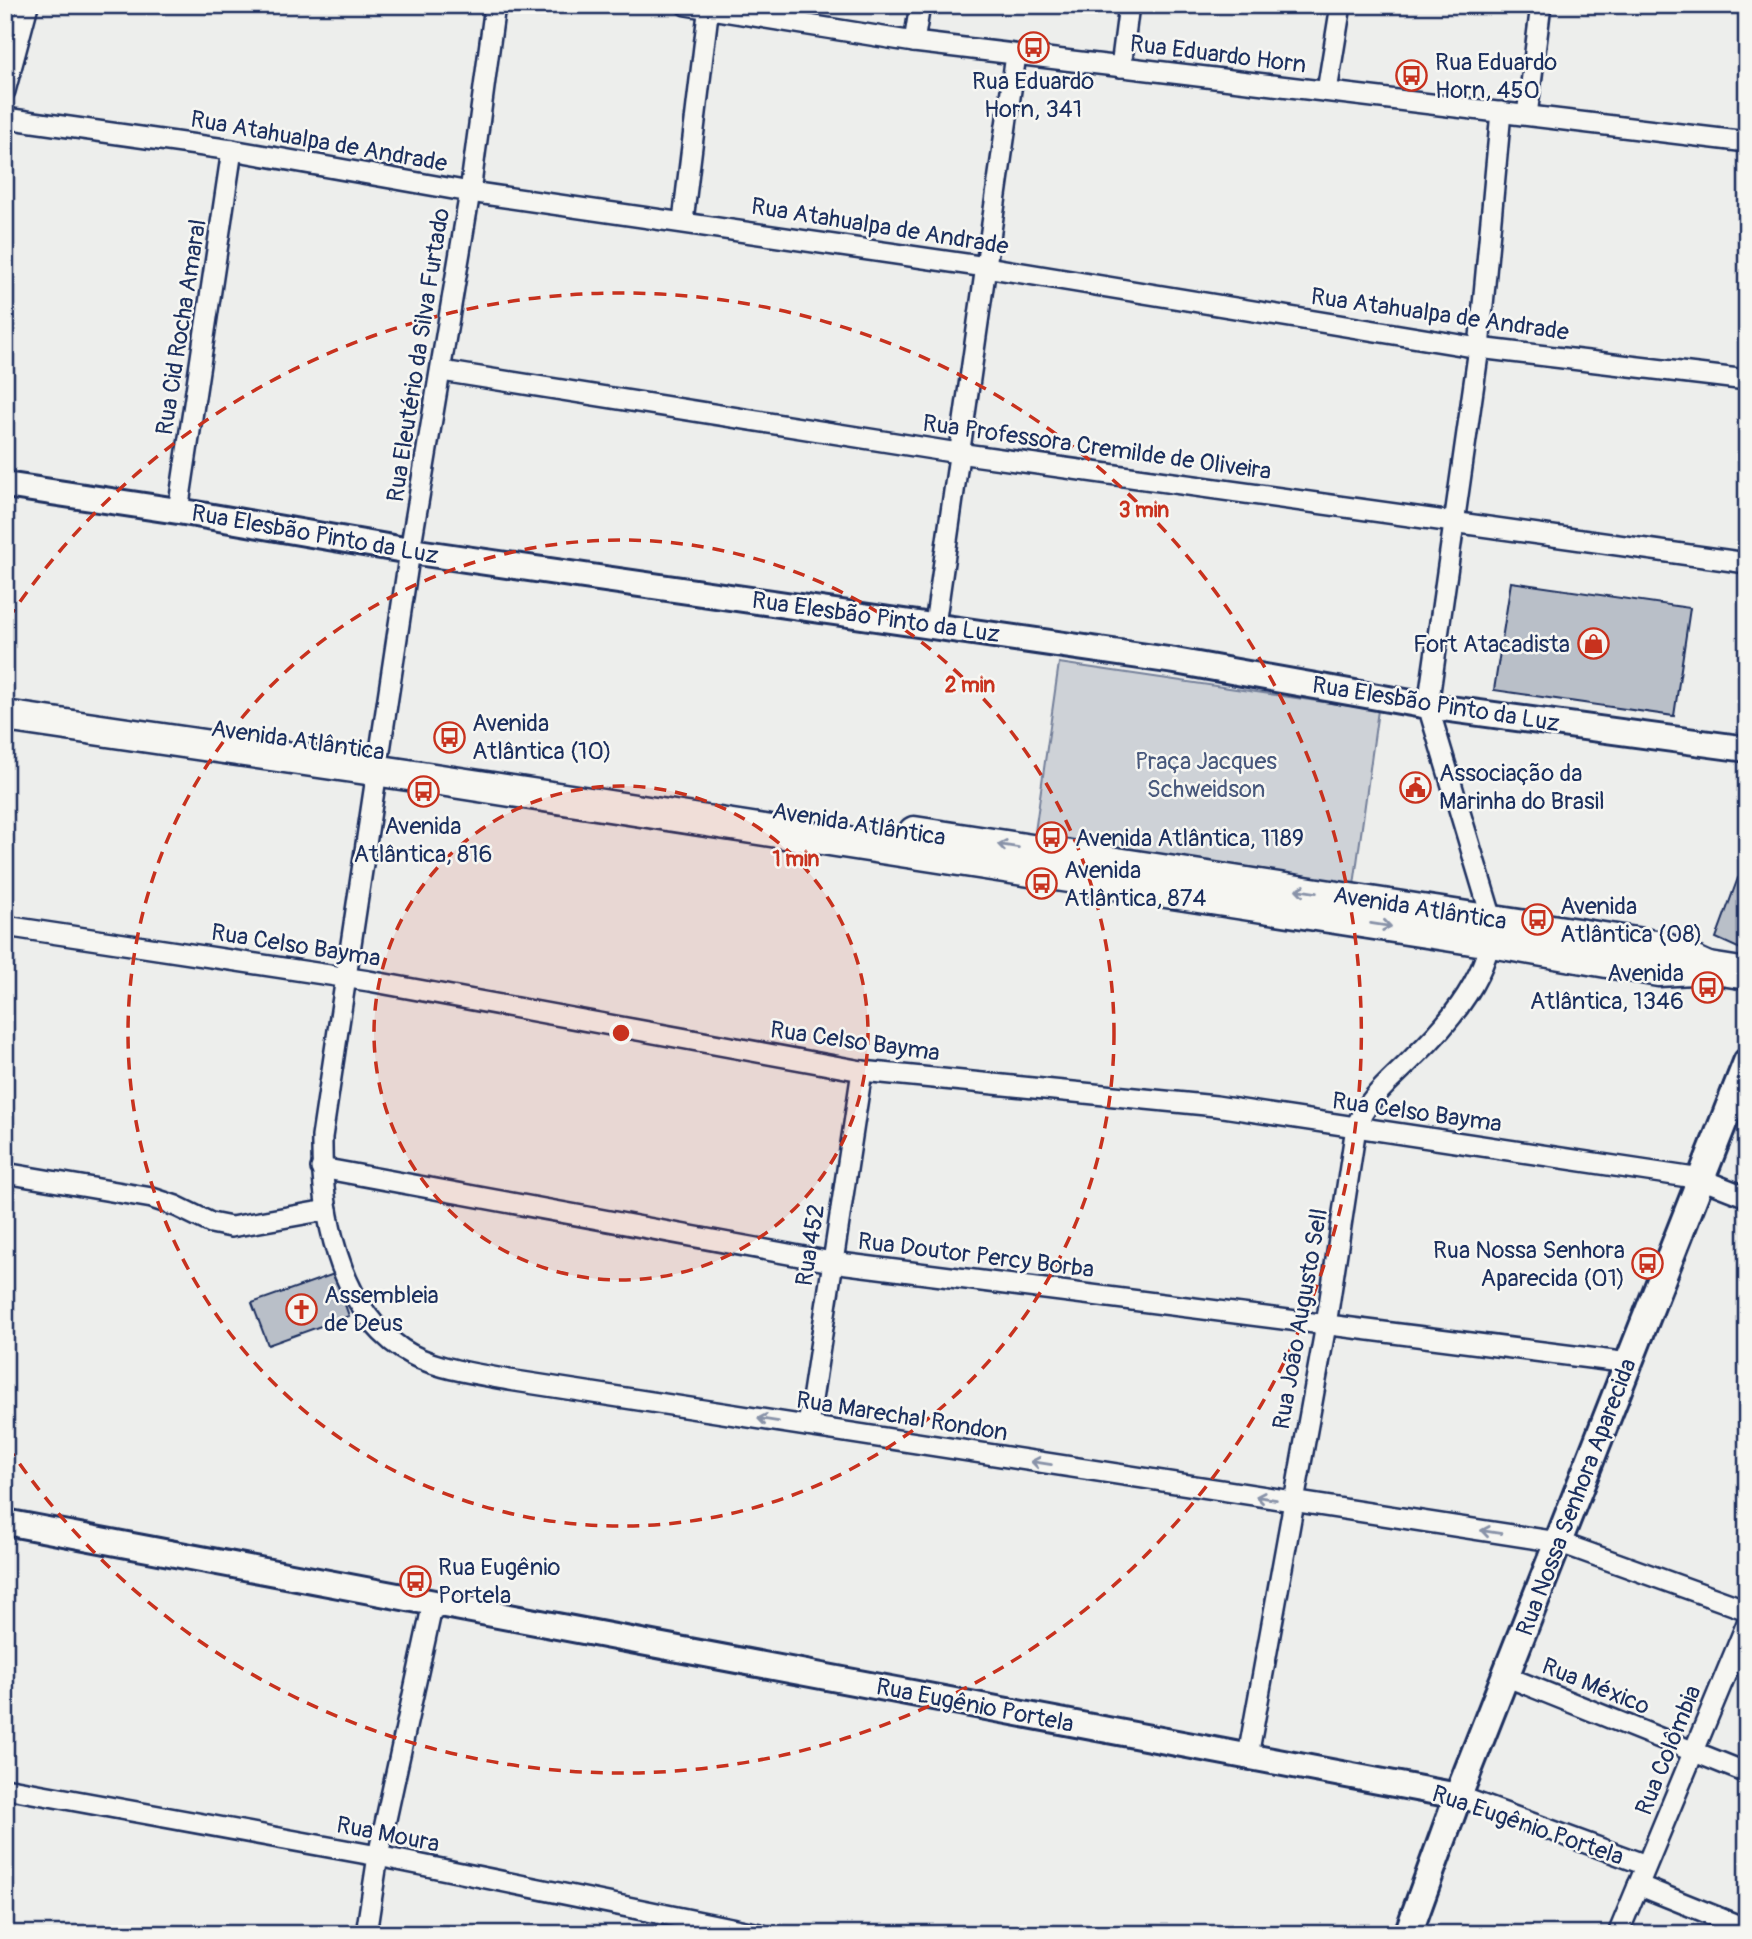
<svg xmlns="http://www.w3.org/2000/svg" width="1752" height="1939" viewBox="0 0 1752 1939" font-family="Pangolin,sans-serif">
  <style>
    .green { fill: #ced2d7; stroke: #74809a; stroke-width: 2 }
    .building { fill: #b9bfc8; stroke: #1b2f5e; stroke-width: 2 }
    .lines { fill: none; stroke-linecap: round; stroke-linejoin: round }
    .minor-casing { stroke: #1b2f5e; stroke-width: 24 }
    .tertiary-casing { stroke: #1b2f5e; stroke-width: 30 }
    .secondary-casing { stroke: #1b2f5e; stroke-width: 32 }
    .primary-casing { stroke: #1b2f5e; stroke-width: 35 }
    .minor { stroke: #f6f6f2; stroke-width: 19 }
    .tertiary { stroke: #f6f6f2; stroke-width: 24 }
    .secondary { stroke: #f6f6f2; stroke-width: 26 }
    .primary { stroke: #f6f6f2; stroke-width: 30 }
    .oneway { stroke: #8892a8 }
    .ring { fill: none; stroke: #c8321e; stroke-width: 3.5; stroke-dasharray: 12 9 }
    .labels { text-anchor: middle; stroke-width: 5; stroke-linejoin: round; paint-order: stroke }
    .street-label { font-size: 24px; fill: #1b2f5e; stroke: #f6f6f2 }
    .poi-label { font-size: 24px; fill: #1b2f5e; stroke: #f6f6f2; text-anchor: start }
    .park-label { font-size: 24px; fill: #48587c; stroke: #f6f6f2 }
    .centre { fill: #c8321e; stroke: #f6f6f2; stroke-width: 3.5 }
    .ring-label { font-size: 21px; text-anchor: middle; font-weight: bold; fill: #c8321e; stroke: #f6f6f2; stroke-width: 5; stroke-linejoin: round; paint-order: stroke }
  </style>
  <rect width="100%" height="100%" fill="#edeeec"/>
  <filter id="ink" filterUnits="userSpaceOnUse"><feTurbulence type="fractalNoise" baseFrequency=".0143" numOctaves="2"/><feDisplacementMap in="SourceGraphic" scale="14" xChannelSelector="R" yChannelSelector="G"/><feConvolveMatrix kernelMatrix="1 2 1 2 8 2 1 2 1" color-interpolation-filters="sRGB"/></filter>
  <g filter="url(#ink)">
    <path class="green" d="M1059 663 1378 710 1354 885 1034 839Z"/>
    <g class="building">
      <path d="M1511 582 1690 608 1674 716 1494 690Z"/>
      <path d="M1738 878 1747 882V952L1716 938Z"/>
      <path d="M334 1274 349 1316 268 1345 252 1303Z"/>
    </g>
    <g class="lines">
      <defs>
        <g id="minor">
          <path d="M495 5 470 192 410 551 322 1137C321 1210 337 1305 402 1349 432 1369 474 1373 509 1380L1558 1542 1747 1610"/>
          <path d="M686 5 914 42 1747 142"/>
          <path d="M914 42 920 5"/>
          <path d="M1121 67 1129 5"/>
          <path d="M5 91 28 5"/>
          <path d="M1327 91 1341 5"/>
          <path d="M1527 115 1541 5"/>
          <path d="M5 118 232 150 470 192 986 267 1479 348 1747 380"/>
          <path d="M683 221 709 5"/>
          <path d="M442 371 958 453 1747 563"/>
          <path d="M178 511 232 150"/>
          <path d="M935 625 1016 55"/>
          <path d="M5 926 369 981 862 1071 1216 1106 1701 1179 1747 1197"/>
          <path d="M321 1168 832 1262 1629 1363"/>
          <path d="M5 1173 152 1198 176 1206 211 1223 231 1227 327 1210"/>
          <path d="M808 1426 862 1071"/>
          <path d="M1505 1676 1747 1773"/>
          <path d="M1248 1756 1326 1325 1356 1127C1367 1098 1393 1079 1414 1057 1450 1023 1493 971 1492 919L1428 706 1479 348 1501 112"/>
          <path d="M5 1788 378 1856 760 1934"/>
          <path d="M1458 1796 1646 1865"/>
          <path d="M1638 1885 1747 1929"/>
          <path d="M366 1934 378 1856 433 1603"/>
          <path d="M1618 1934 1747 1623"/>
        </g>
        <g id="tertiary">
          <path d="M5 485 178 511 410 551 1175 661 1428 706 1747 749"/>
          <path d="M5 1522 1458 1796"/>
        </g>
        <path id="secondary" d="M1408 1934 1458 1796 1747 1062"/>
        <g id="primary">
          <path d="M5 716 408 775 1491 942 1659 971 1709 968 1747 974"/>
          <path d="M914 832 1662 947 1708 968"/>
        </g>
      </defs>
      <use href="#minor" class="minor-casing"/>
      <use href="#tertiary" class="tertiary-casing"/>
      <use href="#secondary" class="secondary-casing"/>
      <use href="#primary" class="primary-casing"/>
      <use href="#minor" class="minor"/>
      <use href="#tertiary" class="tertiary"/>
      <use href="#secondary" class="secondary"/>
      <use href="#primary" class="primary"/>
    </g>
    <defs><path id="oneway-shaft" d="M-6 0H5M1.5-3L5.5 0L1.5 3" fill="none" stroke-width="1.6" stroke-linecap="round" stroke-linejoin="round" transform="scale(1.75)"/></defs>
    <g class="oneway">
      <use href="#oneway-shaft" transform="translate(1008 846) rotate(-171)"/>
      <use href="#oneway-shaft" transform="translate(1306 891) rotate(-171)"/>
      <use href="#oneway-shaft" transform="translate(1381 925) rotate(9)"/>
      <use href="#oneway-shaft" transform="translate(768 1420) rotate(-171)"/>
      <use href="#oneway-shaft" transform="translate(1041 1463) rotate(-171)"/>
      <use href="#oneway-shaft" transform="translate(1266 1498) rotate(-171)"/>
      <use href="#oneway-shaft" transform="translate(1491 1532) rotate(-171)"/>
    </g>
  </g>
  <circle cx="621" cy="1033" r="247" fill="#c8321e" fill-opacity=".12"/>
  <g class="ring">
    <circle cx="621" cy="1033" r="247"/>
    <circle cx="621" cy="1033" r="493"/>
    <path d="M8 619A740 740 0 1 1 8 1447"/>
  </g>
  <defs>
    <symbol id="bus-ring" viewBox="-11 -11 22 22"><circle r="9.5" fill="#f6f6f2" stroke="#c8321e" stroke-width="1.5"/><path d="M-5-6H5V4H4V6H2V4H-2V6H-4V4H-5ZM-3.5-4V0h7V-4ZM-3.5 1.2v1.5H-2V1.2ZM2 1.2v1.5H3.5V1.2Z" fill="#c8321e"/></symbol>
    <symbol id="shop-ring" viewBox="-11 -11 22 22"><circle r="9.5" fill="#f6f6f2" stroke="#c8321e" stroke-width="1.5"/><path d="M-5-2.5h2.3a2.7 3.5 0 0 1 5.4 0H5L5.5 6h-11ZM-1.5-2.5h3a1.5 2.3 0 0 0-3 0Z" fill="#c8321e"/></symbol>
    <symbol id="civic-ring" viewBox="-11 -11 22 22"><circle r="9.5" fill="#f6f6f2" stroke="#c8321e" stroke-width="1.5"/><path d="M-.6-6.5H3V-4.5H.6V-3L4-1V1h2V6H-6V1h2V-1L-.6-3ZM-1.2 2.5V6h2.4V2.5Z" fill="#c8321e"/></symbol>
    <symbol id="church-ring" viewBox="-11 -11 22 22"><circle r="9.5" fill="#f6f6f2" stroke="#c8321e" stroke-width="1.5"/><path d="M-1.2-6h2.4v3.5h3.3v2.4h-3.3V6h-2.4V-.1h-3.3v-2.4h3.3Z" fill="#c8321e"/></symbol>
  </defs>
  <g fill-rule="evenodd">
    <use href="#bus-ring" x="1016" y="30" width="35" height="35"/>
    <use href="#bus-ring" x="1394" y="58" width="35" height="35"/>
    <use href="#shop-ring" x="1576" y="626" width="35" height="35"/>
    <use href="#bus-ring" x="432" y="720" width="35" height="35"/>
    <use href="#civic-ring" x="1398" y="770" width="35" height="35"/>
    <use href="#bus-ring" x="406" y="774" width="35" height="35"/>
    <use href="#bus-ring" x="1034" y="820" width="35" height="35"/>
    <use href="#bus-ring" x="1024" y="866" width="35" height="35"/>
    <use href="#bus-ring" x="1520" y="902" width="35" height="35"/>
    <use href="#bus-ring" x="1690" y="970" width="35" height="35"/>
    <use href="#bus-ring" x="1630" y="1246" width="35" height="35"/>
    <use href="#church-ring" x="284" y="1292" width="35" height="35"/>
    <use href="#bus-ring" x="398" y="1564" width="35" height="35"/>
  </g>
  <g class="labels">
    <g class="street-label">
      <text transform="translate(1218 54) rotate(7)" y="8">Rua Eduardo Horn</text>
      <text transform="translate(319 141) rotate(10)" y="8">Rua Atahualpa de Andrade</text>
      <text transform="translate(880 226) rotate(9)" y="8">Rua Atahualpa de Andrade</text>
      <text transform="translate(1440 314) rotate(8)" y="8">Rua Atahualpa de Andrade</text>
      <text transform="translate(181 327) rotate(-81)" y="8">Rua Cid Rocha Amaral</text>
      <text transform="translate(418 355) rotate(-81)" y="8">Rua Eleutério da Silva Furtado</text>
      <text transform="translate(1097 447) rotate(8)" y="8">Rua Professora Cremilde de Oliveira</text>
      <text transform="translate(315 534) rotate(10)" y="8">Rua Elesbão Pinto da Luz</text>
      <text transform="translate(876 617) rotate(8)" y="8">Rua Elesbão Pinto da Luz</text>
      <text transform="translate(1436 704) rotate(9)" y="8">Rua Elesbão Pinto da Luz</text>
      <text transform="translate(298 740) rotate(8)" y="8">Avenida Atlântica</text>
      <text transform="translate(859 824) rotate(9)" y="8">Avenida Atlântica</text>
      <text transform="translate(1420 908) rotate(9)" y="8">Avenida Atlântica</text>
      <text transform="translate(296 945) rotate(9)" y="8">Rua Celso Bayma</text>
      <text transform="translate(855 1041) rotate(8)" y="8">Rua Celso Bayma</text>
      <text transform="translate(1417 1112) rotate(8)" y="8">Rua Celso Bayma</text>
      <text transform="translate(810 1245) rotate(-81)" y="8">Rua 452</text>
      <text transform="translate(976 1255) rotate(7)" y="8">Rua Doutor Percy Borba</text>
      <text transform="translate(1300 1319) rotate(-80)" y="8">Rua João Augusto Sell</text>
      <text transform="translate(902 1416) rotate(9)" y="8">Rua Marechal Rondon</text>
      <text transform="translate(1576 1497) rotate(-69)" y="8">Rua Nossa Senhora Aparecida</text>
      <text transform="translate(1596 1686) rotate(22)" y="8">Rua México</text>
      <text transform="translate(975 1705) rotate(11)" y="8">Rua Eugênio Portela</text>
      <text transform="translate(1668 1750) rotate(-68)" y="8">Rua Colômbia</text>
      <text transform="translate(1528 1825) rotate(19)" y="8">Rua Eugênio Portela</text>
      <text transform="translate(388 1834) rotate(11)" y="8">Rua Moura</text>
    </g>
    <g class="poi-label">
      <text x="1435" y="70">Rua Eduardo<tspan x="1435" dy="28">Horn, 450</tspan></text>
      <text x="1033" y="89" text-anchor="middle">Rua Eduardo<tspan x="1033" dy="28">Horn, 341</tspan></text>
      <text x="1570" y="652" text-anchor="end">Fort Atacadista</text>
      <text x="472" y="731">Avenida<tspan x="472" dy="28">Atlântica (10)</tspan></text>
      <text x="1439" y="781">Associação da<tspan x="1439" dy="28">Marinha do Brasil</tspan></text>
      <text x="423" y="834" text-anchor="middle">Avenida<tspan x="423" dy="28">Atlântica, 816</tspan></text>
      <text x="1075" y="846">Avenida Atlântica, 1189</text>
      <text x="1064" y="878">Avenida<tspan x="1064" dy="28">Atlântica, 874</tspan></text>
      <text x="1560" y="914">Avenida<tspan x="1560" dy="28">Atlântica (08)</tspan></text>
      <text x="1684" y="981" text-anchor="end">Avenida<tspan x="1684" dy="28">Atlântica, 1346</tspan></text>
      <text x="1625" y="1258" text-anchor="end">Rua Nossa Senhora<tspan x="1625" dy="28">Aparecida (01)</tspan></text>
      <text x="324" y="1303">Assembleia<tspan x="324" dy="28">de Deus</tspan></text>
      <text x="438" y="1575">Rua Eugênio<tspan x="438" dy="28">Portela</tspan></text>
    </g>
    <g class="park-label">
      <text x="1206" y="769">Praça Jacques<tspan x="1206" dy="28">Schweidson</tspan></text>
    </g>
  </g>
  <circle cx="621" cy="1033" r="10" class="centre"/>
  <g class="ring-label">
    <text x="1144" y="517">3 min</text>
    <text x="970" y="692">2 min</text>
    <text x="796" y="866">1 min</text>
  </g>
  <rect width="1752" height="1939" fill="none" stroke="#f6f6f2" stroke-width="28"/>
  <rect x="14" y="14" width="1724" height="1911" fill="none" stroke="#1b2f5e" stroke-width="2.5" filter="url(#ink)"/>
</svg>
